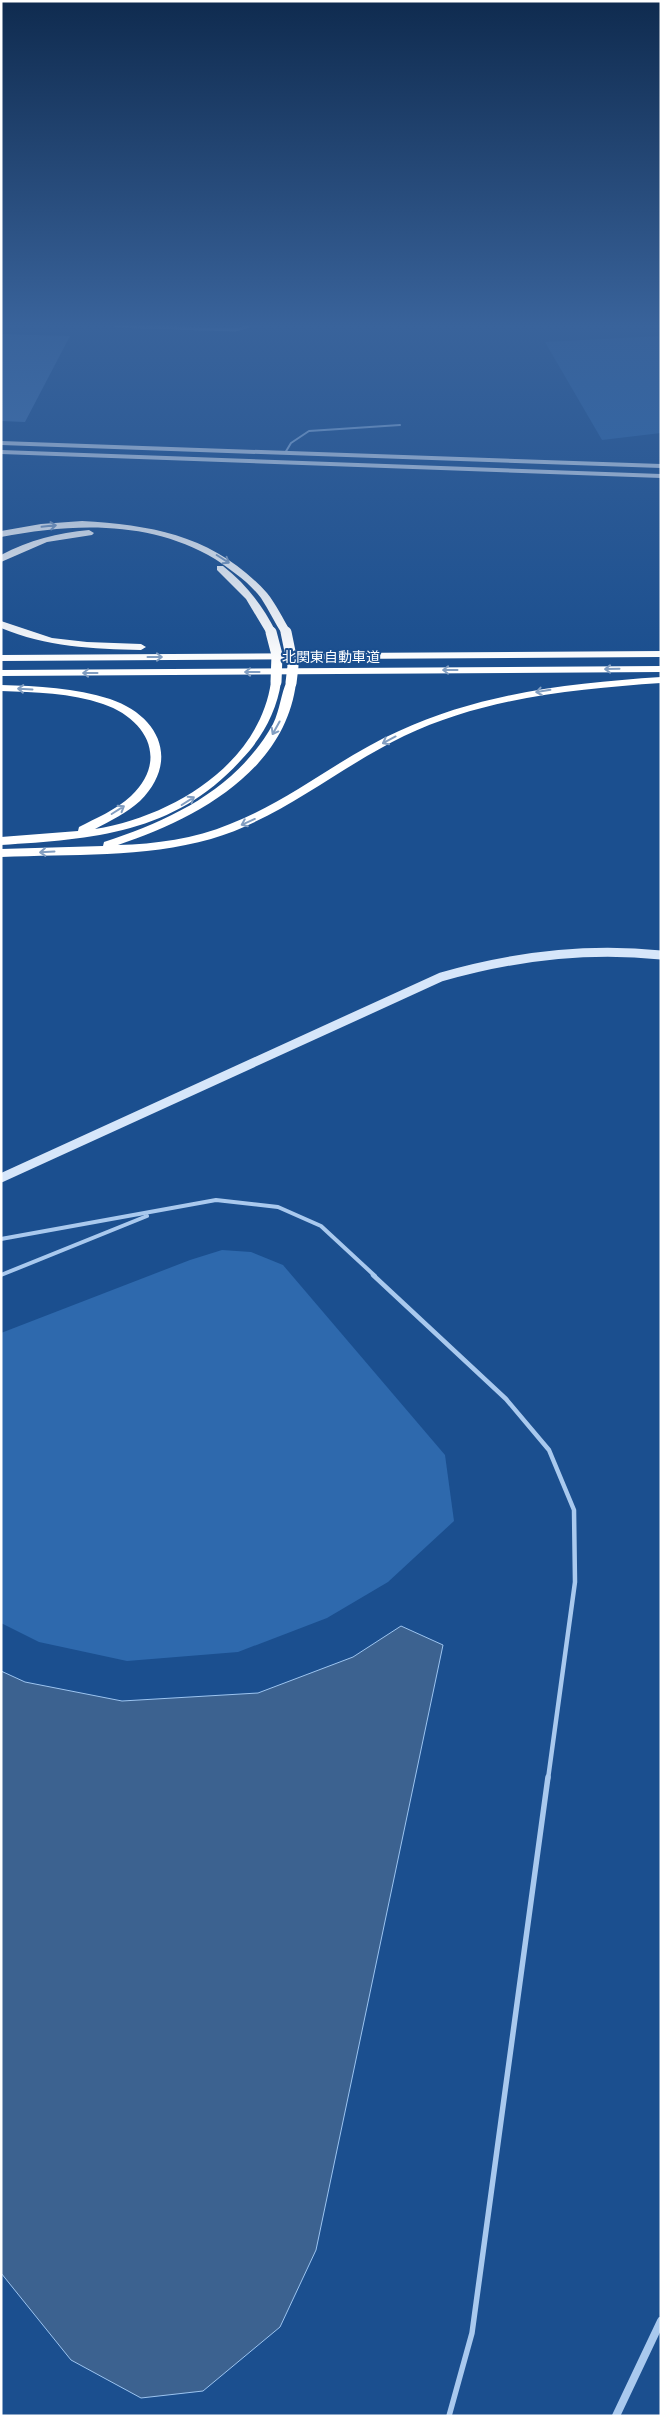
<svg xmlns="http://www.w3.org/2000/svg" width="662" height="2417" viewBox="0 0 662 2417" font-family="'Sofia Sans Condensed','Noto Sans JP',sans-serif">
  <style>
    .green { fill: #2e69ad }
    .water { fill: #3c6290; stroke: #9cc4f0 }
    .building { fill: #4478b7 }
    .lines { fill: none; stroke-linecap: round; stroke-linejoin: round }
    .lane-far3 { stroke: #a9c9ee; stroke-width: 2 }
    .lane-far2 { stroke: #a9c9ee; stroke-width: 4 }
    .lane-far1 { stroke: #a9c9ee; stroke-width: 4.5 }
    .lane { stroke: #a9c9ee; stroke-width: 5.5 }
    .street-far1 { stroke: #a9c9ee; stroke-width: 3 }
    .street { stroke: #a9c9ee; stroke-width: 8 }
    .secondary { stroke: #d6e6fa; stroke-width: 9 }
    .primary { fill: #f0f6ff; fill-rule: evenodd }
    .highway { fill: #fff; fill-rule: evenodd }
    .highway-bridge { stroke: #fff; stroke-width: 11 }
    .oneway { stroke: #829ec1 }
    .labels { text-anchor: middle; stroke-width: 4; stroke-linejoin: round; paint-order: stroke }
    .far-street-label { font-size: 14px; fill: #fff; stroke: #1b4f8f }
  </style>
  <rect width="100%" height="100%" fill="#1b4f8f"/>
  <g class="green">
    <path d="M661 336V433L602 440 545 342Z"/>
    <path d="M222 1250 251 1252 283 1265 445 1455 454 1521 388 1582 327 1618 238 1652 127 1661 39 1642 1 1623V1333L190 1260Z"/>
  </g>
  <path class="water" d="M401 1626 443 1645 316 2250 280 2327 203 2391 141 2398 71 2360 1 2273V1671L25 1682 122 1701 258 1693 353 1657Z"/>
  <path class="building" d="M1 334 70 336 25 422 1 421Z"/>
  <g class="lines">
    <path class="lane-far3" d="M285 453 291 443 309 431 400 425"/>
    <g class="lane-far2">
      <path d="M1 1239 216 1200 278 1207 321 1226 375 1276"/>
      <path d="M1 1275 147 1216"/>
    </g>
    <path class="lane-far1" d="M373 1275 506 1399 549 1450 574 1510 575 1582 548 1779"/>
    <path class="lane" d="M449 2416 472 2333 548 1777"/>
    <path class="street-far1" d="M115 326 235 330 250 326"/>
    <path class="street" d="M616 2416 661 2321"/>
    <path class="secondary" d="M1 1178 441 977C514 956 585 947 661 955"/>
    <g class="primary">
      <path d="M1 441 661 464V468L1 445Z"/>
      <path d="M1 450 661 474V478L1 454Z"/>
    </g>
    <g class="highway">
      <path d="M82 521C155 525 216 537 267 593 276 604 283 619 291 632L286 635 282 634C275 623 269 610 261 598 249 582 231 570 215 559 150 520 73 523 1 537V531L41 524Z"/>
      <path d="M89 530 94 533 92 535 47 542 1 562V555C29 540 58 533 89 530Z"/>
      <path d="M217 566H223C246 584 263 606 276 632L275 634H267L246 599 217 570Z"/>
      <path d="M1 621 52 638 87 642 141 644 146 647 141 650C93 649 46 647 1 628Z"/>
      <path d="M661 651V657L1 661V655Z"/>
      <path d="M661 666V672L1 676V670Z"/>
      <path d="M661 677V683C573 689 484 698 404 736 338 768 282 818 211 839 144 858 71 854 1 857V849L103 846 104 842C171 820 237 789 273 724 280 710 281 693 287 681H295L296 683C285 772 194 820 118 845 156 844 194 839 230 824 290 801 340 757 399 731 482 693 570 683 661 677Z"/>
      <path d="M276 679 281 682C277 711 262 738 242 759 176 833 95 839 1 845V837L78 831 79 827C96 818 116 810 131 796 169 760 147 719 103 704 71 693 35 692 1 691V685C38 686 75 688 110 699 160 716 180 761 140 801 127 813 110 821 95 829 171 817 259 765 271 682Z"/>
    </g>
    <g class="highway-bridge">
      <path d="M271 632 277 655 276 682"/>
      <path d="M286 632 293 666 291 683"/>
    </g>
  </g>
  <defs><path id="oneway-shaft" d="M-6 0H5M1.5-3L5.5 0L1.5 3" fill="none" stroke-width="1.6" stroke-linecap="round" stroke-linejoin="round" transform="scale(1.25)"/></defs>
  <g class="oneway">
    <use href="#oneway-shaft" transform="translate(49 526) rotate(-6)"/>
    <use href="#oneway-shaft" transform="translate(223 559) rotate(32)"/>
    <use href="#oneway-shaft" transform="translate(155 657)"/>
    <use href="#oneway-shaft" transform="translate(612 669) rotate(179)"/>
    <use href="#oneway-shaft" transform="translate(450 670) rotate(180)"/>
    <use href="#oneway-shaft" transform="translate(252 672) rotate(180)"/>
    <use href="#oneway-shaft" transform="translate(90 673) rotate(180)"/>
    <use href="#oneway-shaft" transform="translate(25 689) rotate(-177)"/>
    <use href="#oneway-shaft" transform="translate(543 691) rotate(171)"/>
    <use href="#oneway-shaft" transform="translate(276 728) rotate(119)"/>
    <use href="#oneway-shaft" transform="translate(389 740) rotate(152)"/>
    <use href="#oneway-shaft" transform="translate(188 801) rotate(-32)"/>
    <use href="#oneway-shaft" transform="translate(118 810) rotate(-32)"/>
    <use href="#oneway-shaft" transform="translate(248 822) rotate(156)"/>
    <use href="#oneway-shaft" transform="translate(47 852) rotate(177)"/>
  </g>
  <linearGradient id="sky" x2="0" y2="1"><stop stop-color="#0f2b4f"/><stop offset="0.49" stop-color="#39639b"/><stop offset="1" stop-color="#39639b" stop-opacity="0"/></linearGradient>
  <rect width="662" height="665" fill="url(#sky)"/>
  <g class="labels">
    <g class="far-street-label">
      <text x="331" y="662">北関東自動車道</text>
    </g>
  </g>
  <rect width="662" height="2417" fill="none" stroke="#ffffff" stroke-width="5"/>
</svg>
